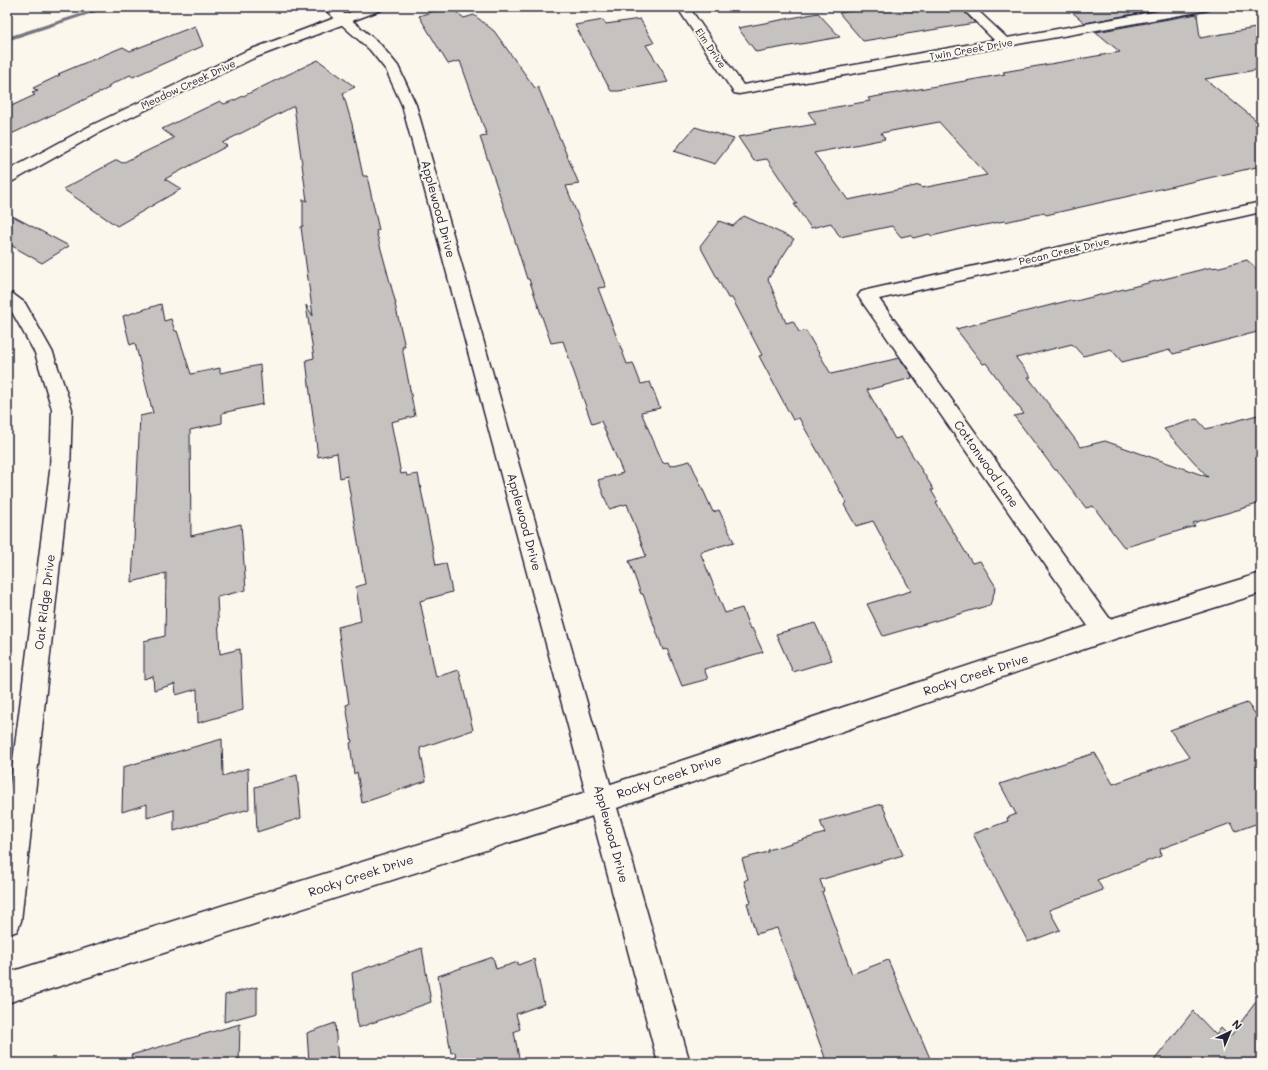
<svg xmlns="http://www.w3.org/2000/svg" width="1268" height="1070" viewBox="0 0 1268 1070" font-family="Mali,sans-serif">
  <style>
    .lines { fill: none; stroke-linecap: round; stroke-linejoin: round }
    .stream { fill: #787681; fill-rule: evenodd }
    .building { fill: #c6c2c0; stroke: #22223b; fill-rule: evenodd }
    .minor-casing { stroke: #22223b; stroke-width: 3 }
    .tertiary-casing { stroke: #22223b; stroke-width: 3 }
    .minor { fill: #fbf7ec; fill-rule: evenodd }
    .tertiary { fill: #fbf7ec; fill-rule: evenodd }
    .labels { text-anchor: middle; stroke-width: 4; stroke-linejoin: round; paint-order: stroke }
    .far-street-label { font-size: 10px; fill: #22223b; stroke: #fbf7ec }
    .street-label { font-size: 12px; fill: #22223b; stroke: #fbf7ec }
  </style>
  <rect width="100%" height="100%" fill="#fbf7ec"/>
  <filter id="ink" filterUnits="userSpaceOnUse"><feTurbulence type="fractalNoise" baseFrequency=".025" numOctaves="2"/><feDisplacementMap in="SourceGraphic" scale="8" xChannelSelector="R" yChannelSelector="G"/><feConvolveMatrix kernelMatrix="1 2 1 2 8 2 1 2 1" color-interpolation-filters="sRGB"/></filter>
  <g filter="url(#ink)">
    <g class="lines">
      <path class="stream" d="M102 7H111L7 41V37Z"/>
    </g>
    <g class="building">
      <path d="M445 7H450L464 18 474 15 494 31 535 88 538 87 579 184 566 186 606 287 598 288 627 364 633 363 641 384 650 382 660 408 641 412 663 463 668 462 670 466 690 461 713 512 719 510 734 542 700 552 725 613 742 608 750 629 752 628 763 652 704 669 708 679 682 686 667 649 663 650 643 594H641L629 561 646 556 627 504 609 509 598 480 623 473 601 421 592 424 563 341 551 343 529 279H527L510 225 480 137 487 136 460 61 448 64 419 16Z"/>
      <path d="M878 7H960L975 23 863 41 839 13Z"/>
      <path d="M1066 7H1172L1085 23Z"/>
      <path d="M818 13 840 37 756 52 738 28Z"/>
      <path d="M1197 14 1200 38 1261 27V69L1205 79 1261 124V166L1046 215 1044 213 1005 222 1004 221 975 227 974 226 932 236 929 234 913 238 910 235 901 237 892 226 840 237 831 223 811 228 794 204H797L767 159 754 161 738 137 816 124 808 112 870 101 868 98 1005 74 1003 72 1120 52 1096 32ZM939 122 987 175 922 188 920 185 848 200 814 153 885 139 881 133Z"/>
      <path d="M640 19 654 43 646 45 666 77H665L668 82 619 91H611L575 25 603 20 606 24Z"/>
      <path d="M195 26 203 46 133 77 130 75 108 86 109 88 7 136V108L35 95 32 93 38 91 33 88 60 75 58 74 123 47 130 51Z"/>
      <path d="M318 60 355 87 343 93 352 124 363 176H367L379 230 376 231 396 304H395L405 347H402L415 416 391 422 401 474 406 473 407 476 418 474 436 565 446 563 452 592 420 601 436 677 459 670 473 730 420 748 426 781 362 803 357 772 354 774 350 743 352 742 346 705 349 704 338 627 361 621 356 587 365 584 347 476 340 478 337 453 318 457 306 360 314 358 306 305 313 316 301 227 303 226V199L307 201 294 106 222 143 227 146 165 179 181 189 117 226 63 189 117 160 122 163 174 138 162 129 220 101 224 104 235 100Z"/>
      <path d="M695 127 734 139 715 164 674 151Z"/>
      <path d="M7 213 69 246 42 263 7 243Z"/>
      <path d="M744 216 794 239 768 279 786 323 793 321 799 332 806 331 831 374 899 358 911 374 912 378 867 390 895 439 901 437 934 490H931L938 502 936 503 972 563 980 561 996 587 990 605 883 636 867 604 911 591 873 521 856 526 844 505 846 502 799 418 793 420 759 356 762 355 732 298H728L700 246 719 221 733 226Z"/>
      <path d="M1247 260 1261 273V331L1173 354 1170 350 1122 362 1111 349 1083 356 1072 344 1016 358 1031 377H1028L1081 447 1105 441 1208 477 1164 429 1197 419 1206 429 1261 414V503L1193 523 1195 526 1126 547 1123 546 1093 506 1086 508 1057 470H1055L1014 416 1024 414 986 363 983 364 956 329 1071 300 1072 302 1208 268 1220 267Z"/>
      <path d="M161 304 164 321 171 319 175 331H177L191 374 220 368V373L260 365 263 404 222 413V423L190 430 191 536 241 524 246 590 217 597 220 654 240 649 243 710 198 723 197 689 176 695 175 684 154 690 153 676 144 679V641L165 636 166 573 132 582 140 416 153 413 135 343 130 345 123 316Z"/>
      <path d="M815 623 832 660 793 672 776 634Z"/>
      <path d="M1247 703 1261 721V822L1236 831 1231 823 1160 849 1161 856 1097 880 1103 890 1049 910 1060 930 1028 942 973 834 1008 821 1007 818 1016 814 1000 784 1095 753 1113 784 1189 757 1170 730Z"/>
      <path d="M222 739 223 776 248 768 249 809 174 831V810L147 818V804L122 812 123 767Z"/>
      <path d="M297 775 301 818 257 832 255 787Z"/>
      <path d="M882 804 903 855 820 880 824 891 822 892 852 974 888 960 932 1063H827L777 928 756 934 747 903 751 902 744 881 748 879 742 859 768 852V850L825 833 820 821Z"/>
      <path d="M422 948 431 1002 358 1028 352 973Z"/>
      <path d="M493 957 496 969 518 962V965L534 959 544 1004 516 1014 520 1029 514 1032 520 1063H457L455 1052 451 1053 438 976Z"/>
      <path d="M257 987V1013L224 1022 225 995Z"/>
      <path d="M1261 995V1063H1152L1193 1011 1216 1035 1221 1028 1230 1037Z"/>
      <path d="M335 1023 338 1063H309L307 1033Z"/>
      <path d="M240 1024 239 1063H133L131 1055Z"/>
    </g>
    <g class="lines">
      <defs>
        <g id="minor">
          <path d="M364 7H382L381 10 254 58 100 132 13 181 7 183V171L90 126 244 52Z"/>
          <path d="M677 7H689L743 85 994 40 961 7H974L1007 38 1181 7H1209L1208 10 1203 11 739 94 734 93Z"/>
          <path d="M1261 202V212L879 299 1110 619 1261 573V593L1105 642 602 813 7 1003V973L602 787 1088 626 858 296 861 292 867 290Z"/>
          <path d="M7 292 13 294 25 303 53 353 72 409 70 471 21 921 17 931 7 935V808L50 471 52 409 35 353 12 312 7 308Z"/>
        </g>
        <path id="tertiary" d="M322 7H336L380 44 398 66 416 105 690 1063H658L402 105 386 70 370 50Z"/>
      </defs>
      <use href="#minor" class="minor-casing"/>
      <use href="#tertiary" class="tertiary-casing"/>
      <use href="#minor" class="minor"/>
      <use href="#tertiary" class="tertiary"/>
    </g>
  </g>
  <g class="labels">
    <g class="far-street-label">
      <text transform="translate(711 48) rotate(56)" y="4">Elm Drive</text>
      <text transform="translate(971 49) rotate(-10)" y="4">Twin Creek Drive</text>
      <text transform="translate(188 84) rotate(-25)" y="4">Meadow Creek Drive</text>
      <text transform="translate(1064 251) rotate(-13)" y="4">Pecan Creek Drive</text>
    </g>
    <g class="street-label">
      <text transform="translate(438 209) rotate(75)" y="4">Applewood Drive</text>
      <text transform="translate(986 464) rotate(55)" y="4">Cottonwood Lane</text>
      <text transform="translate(524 522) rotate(75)" y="4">Applewood Drive</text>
      <text transform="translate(45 602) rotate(-83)" y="4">Oak Ridge Drive</text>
      <text transform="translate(976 675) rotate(-18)" y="4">Rocky Creek Drive</text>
      <text transform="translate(669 777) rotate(-19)" y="4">Rocky Creek Drive</text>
      <text transform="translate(611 834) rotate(75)" y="4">Applewood Drive</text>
      <text transform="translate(361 876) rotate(-18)" y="4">Rocky Creek Drive</text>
    </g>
  </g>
  <rect width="1268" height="1070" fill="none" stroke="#fbf7ec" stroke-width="24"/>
  <rect x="12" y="12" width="1244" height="1046" fill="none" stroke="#22223b" stroke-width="1.5" filter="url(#ink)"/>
  <g transform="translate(1230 1032) rotate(44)" stroke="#fbf7ec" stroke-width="3" paint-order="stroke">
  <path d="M0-3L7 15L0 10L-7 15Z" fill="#22223b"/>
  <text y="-6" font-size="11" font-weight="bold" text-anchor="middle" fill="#22223b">N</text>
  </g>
</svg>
